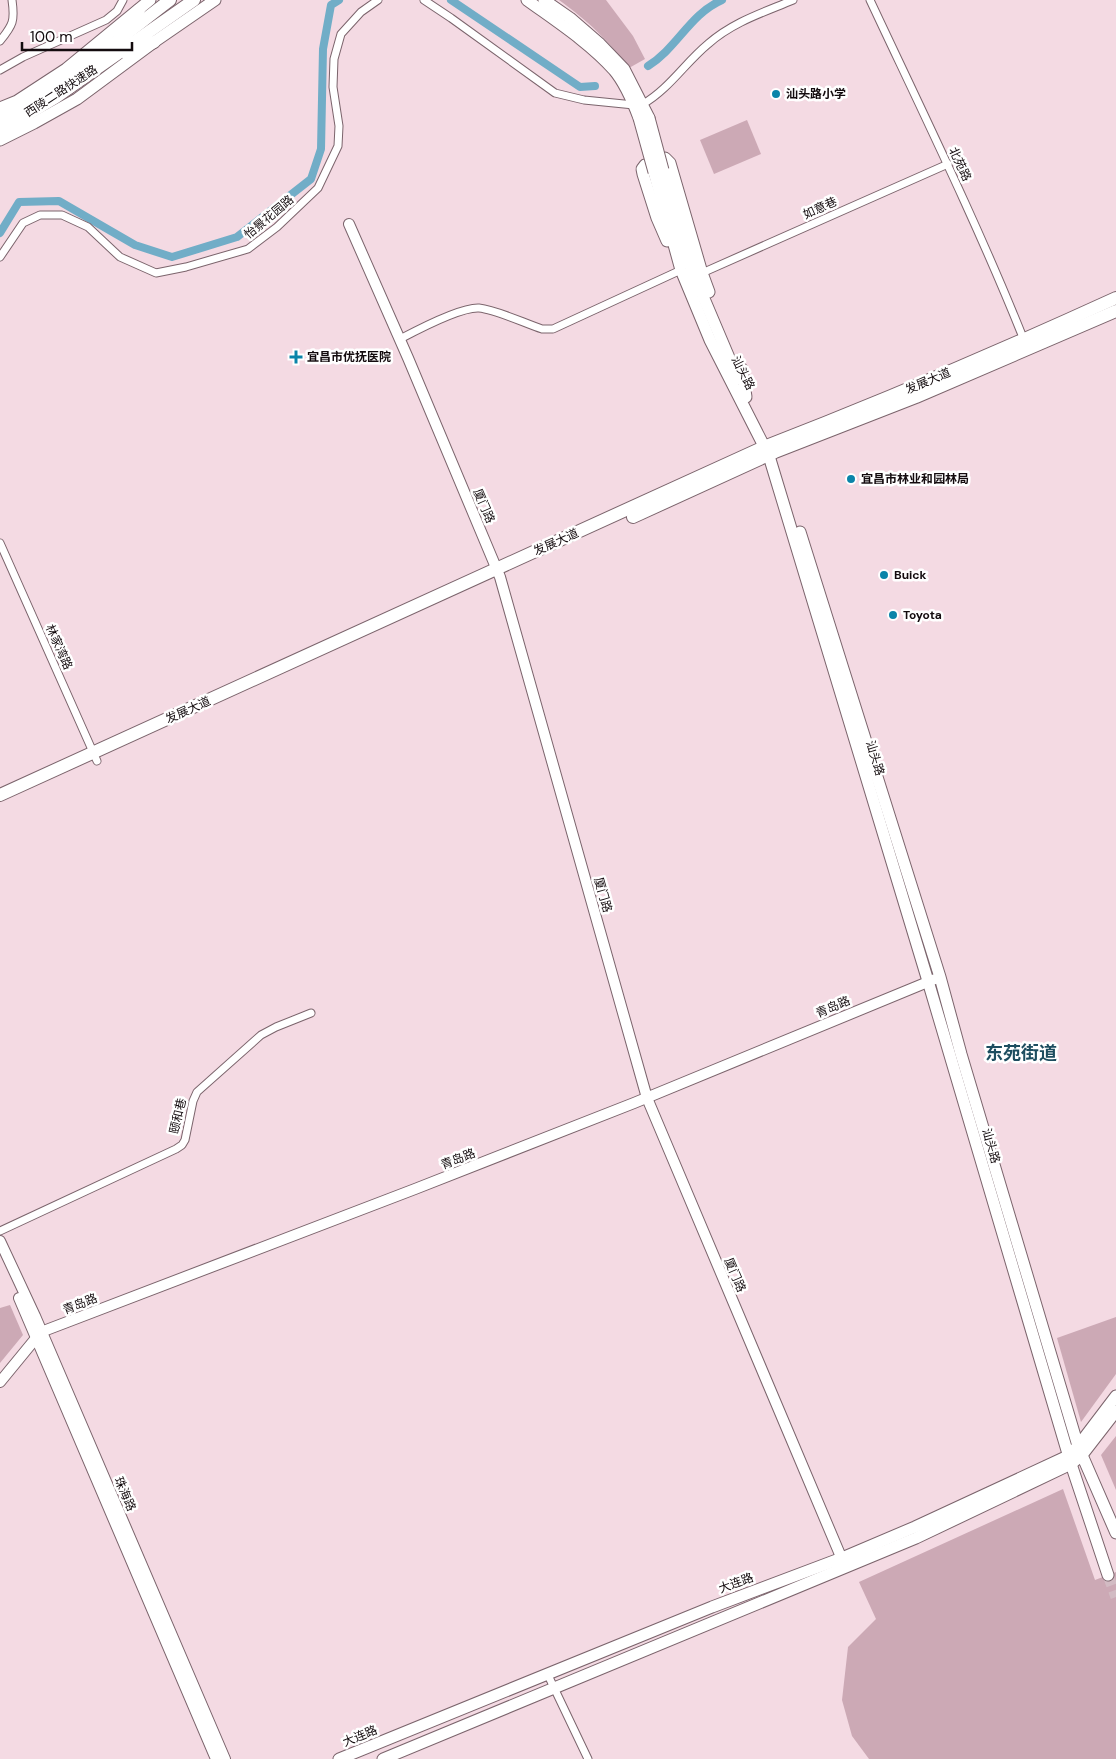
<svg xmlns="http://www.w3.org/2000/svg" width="1116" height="1759" viewBox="0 0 1116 1759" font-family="'DM Sans','Noto Sans SC',sans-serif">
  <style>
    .green { fill: #cca9b5 }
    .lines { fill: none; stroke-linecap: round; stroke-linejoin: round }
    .canal { stroke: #71adc7; stroke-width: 8 }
    .primary-tunnel { stroke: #d2bbc3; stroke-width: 11; stroke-dasharray: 11 5.5; stroke-linecap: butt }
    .street-casing { stroke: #7b646c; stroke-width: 9 }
    .secondary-casing { stroke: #7b646c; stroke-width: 12 }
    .primary-casing { stroke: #7b646c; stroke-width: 13 }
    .highway-casing { stroke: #7b646c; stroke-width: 14 }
    .street { stroke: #fff; stroke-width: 7 }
    .secondary { stroke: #fff; stroke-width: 10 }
    .primary { stroke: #fff; stroke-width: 11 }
    .highway { stroke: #fff; stroke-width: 12 }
    .primary-bridge-casing { stroke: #7b646c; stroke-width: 13; stroke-linecap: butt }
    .primary-bridge { stroke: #fff; stroke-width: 11 }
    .poi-dot { fill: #0a84a9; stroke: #fff; stroke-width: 2 }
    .labels { text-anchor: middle; stroke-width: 5; stroke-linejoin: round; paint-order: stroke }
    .street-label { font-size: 12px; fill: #130b0e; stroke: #fff }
    .poi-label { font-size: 12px; font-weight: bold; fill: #130b0e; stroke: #fff; text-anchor: start }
    .district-label { font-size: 18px; font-weight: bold; fill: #1d4d5f; stroke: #fff }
  </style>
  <rect width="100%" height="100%" fill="#f4dae3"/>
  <g class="green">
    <path d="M559 0H606L633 36 645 59 629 68C606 38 589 22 559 0Z"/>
    <path d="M747 120 761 154 714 174 700 140Z"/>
    <path d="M10 1305 23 1335 0 1363V1308Z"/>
    <path d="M1116 1317V1374L1081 1422 1057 1338Z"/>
    <path d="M1116 1436V1490L1101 1455Z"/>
    <path d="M1063 1489 1095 1580 1116 1572V1759H869L852 1736 842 1700 848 1647 876 1619 859 1582Z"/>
  </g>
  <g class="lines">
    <g class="canal">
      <path d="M451 0 580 87 595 86"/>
      <path d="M648 66C677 48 690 14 722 0"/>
      <path d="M0 233 19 202 59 201 135 245 172 257 237 237 311 179 321 149 323 49 331 5 339 0"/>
    </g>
    <path class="primary-tunnel" d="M1108 1575 1116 1597"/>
    <defs>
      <g id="street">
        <path d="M424 0 451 18 555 93 584 100 634 105"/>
        <path d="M870 0C923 113 978 225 1024 340"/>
        <path d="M0 41C13 25 15 21 12 0"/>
        <path d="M0 70 23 57 106 20 117 11 123 0"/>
        <path d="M643 104C669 89 685 63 708 44 733 22 762 13 793 0"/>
        <path d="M0 257 23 223 40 215H62L88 227 120 257 156 273 186 267 248 249 277 227 318 188 338 146 339 126 333 87 334 59 341 34 361 12 378 0"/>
        <path d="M702 273 948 164"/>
        <path d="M400 339C417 330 460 307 479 308 497 310 524 323 542 329H553L681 270"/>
        <path d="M0 543 97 761"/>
        <path d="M0 1231 176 1149 182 1145 185 1140 193 1101 197 1092 261 1035 276 1027 311 1013"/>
        <path d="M547 1673 588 1759"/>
      </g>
      <g id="secondary">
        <path d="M349 224 408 358 500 577 647 1098 844 1564"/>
        <path d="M0 1241 35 1316 225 1759"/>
        <path d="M19 1298 216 1759"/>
        <path d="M0 1382 41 1332 415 1189 634 1103 935 979"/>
      </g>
      <g id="primary">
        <path d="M527 0C556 21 590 43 614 70 625 83 633 102 639 118"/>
        <path d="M544 0 570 18 600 44 624 69 649 118"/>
        <path d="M0 108 17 101 66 69 150 0"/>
        <path d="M0 140 34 123 77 99 154 42 215 0"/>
        <path d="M665 158 670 163 702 273 709 292"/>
        <path d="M645 165 642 169 643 174 657 218 667 241"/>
        <path d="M663 170 691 268 738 379"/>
        <path d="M654 172 681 270 710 340 769 456 928 981 1071 1464 1108 1575"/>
        <path d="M742 369 746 397"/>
        <path d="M800 532 940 977 961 1054 1078 1446 1116 1533"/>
        <path d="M339 1759 712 1607 842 1558 915 1527 1068 1456 1078 1446 1116 1396"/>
        <path d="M383 1759 916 1538 1071 1464 1082 1455 1116 1411"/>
      </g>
      <g id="highway">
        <path d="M120 30 139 10"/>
        <path d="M127 54 154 42"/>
        <path d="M0 118C61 88 115 42 170 0"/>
        <path d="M0 128 11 124 56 97 194 0"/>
        <path d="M633 517 775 452 916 397 1116 311"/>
        <path d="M0 795 764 447C883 401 1000 351 1116 298"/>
      </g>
    </defs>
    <use href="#street" class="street-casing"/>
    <use href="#secondary" class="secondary-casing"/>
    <use href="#primary" class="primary-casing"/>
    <use href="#highway" class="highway-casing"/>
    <use href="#street" class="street"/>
    <use href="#secondary" class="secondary"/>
    <use href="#primary" class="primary"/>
    <use href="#highway" class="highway"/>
    <defs>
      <g id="primary-bridge">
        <path d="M639 118 654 172"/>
        <path d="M649 118 663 170"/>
      </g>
    </defs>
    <use href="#primary-bridge" class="primary-bridge-casing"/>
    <use href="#primary-bridge" class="primary-bridge"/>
  </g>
  <g class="poi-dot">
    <circle cx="776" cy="94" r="5"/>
    <path d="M293.5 349.5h5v5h5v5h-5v5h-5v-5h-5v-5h5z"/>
    <circle cx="851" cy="479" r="5"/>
    <circle cx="884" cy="575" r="5"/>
    <circle cx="893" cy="615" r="5"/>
  </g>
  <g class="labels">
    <g class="street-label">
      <text transform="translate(61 91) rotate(-33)" y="4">西陵二路快速路</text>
      <text transform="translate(960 164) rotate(65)" y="4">北苑路</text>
      <text transform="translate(820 208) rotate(-24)" y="4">如意巷</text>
      <text transform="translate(269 217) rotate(-40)" y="4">怡景花园路</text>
      <text transform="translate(743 373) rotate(63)" y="4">汕头路</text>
      <text transform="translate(928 381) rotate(-23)" y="4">发展大道</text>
      <text transform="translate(484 506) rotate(67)" y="4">厦门路</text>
      <text transform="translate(556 542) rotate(-24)" y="4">发展大道</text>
      <text transform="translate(59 647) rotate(66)" y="4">林家湾路</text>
      <text transform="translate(188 710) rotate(-24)" y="4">发展大道</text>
      <text transform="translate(875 758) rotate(73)" y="4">汕头路</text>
      <text transform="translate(603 895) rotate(74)" y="4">厦门路</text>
      <text transform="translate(833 1007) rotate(-23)" y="4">青岛路</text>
      <text transform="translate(178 1116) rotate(-77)" y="4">颐和巷</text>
      <text transform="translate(991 1146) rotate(74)" y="4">汕头路</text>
      <text transform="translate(458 1159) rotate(-21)" y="4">青岛路</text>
      <text transform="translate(735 1275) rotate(67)" y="4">厦门路</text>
      <text transform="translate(80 1304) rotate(-21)" y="4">青岛路</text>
      <text transform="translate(125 1494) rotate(67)" y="4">珠海路</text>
      <text transform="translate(736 1583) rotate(-20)" y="4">大连路</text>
      <text transform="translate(360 1736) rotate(-22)" y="4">大连路</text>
    </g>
    <g class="poi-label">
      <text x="786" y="98">汕头路小学</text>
      <text x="307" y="361">宜昌市优抚医院</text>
      <text x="861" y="483">宜昌市林业和园林局</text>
      <text x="894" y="579">Buick</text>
      <text x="903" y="619">Toyota</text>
    </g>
    <g class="district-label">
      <text x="1021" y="1059">东苑街道</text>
    </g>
  </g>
  <path d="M22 42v8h110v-8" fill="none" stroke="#130b0e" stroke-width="2.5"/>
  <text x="30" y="42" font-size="15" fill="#130b0e" stroke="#ffffff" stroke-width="4" paint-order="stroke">100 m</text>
</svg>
